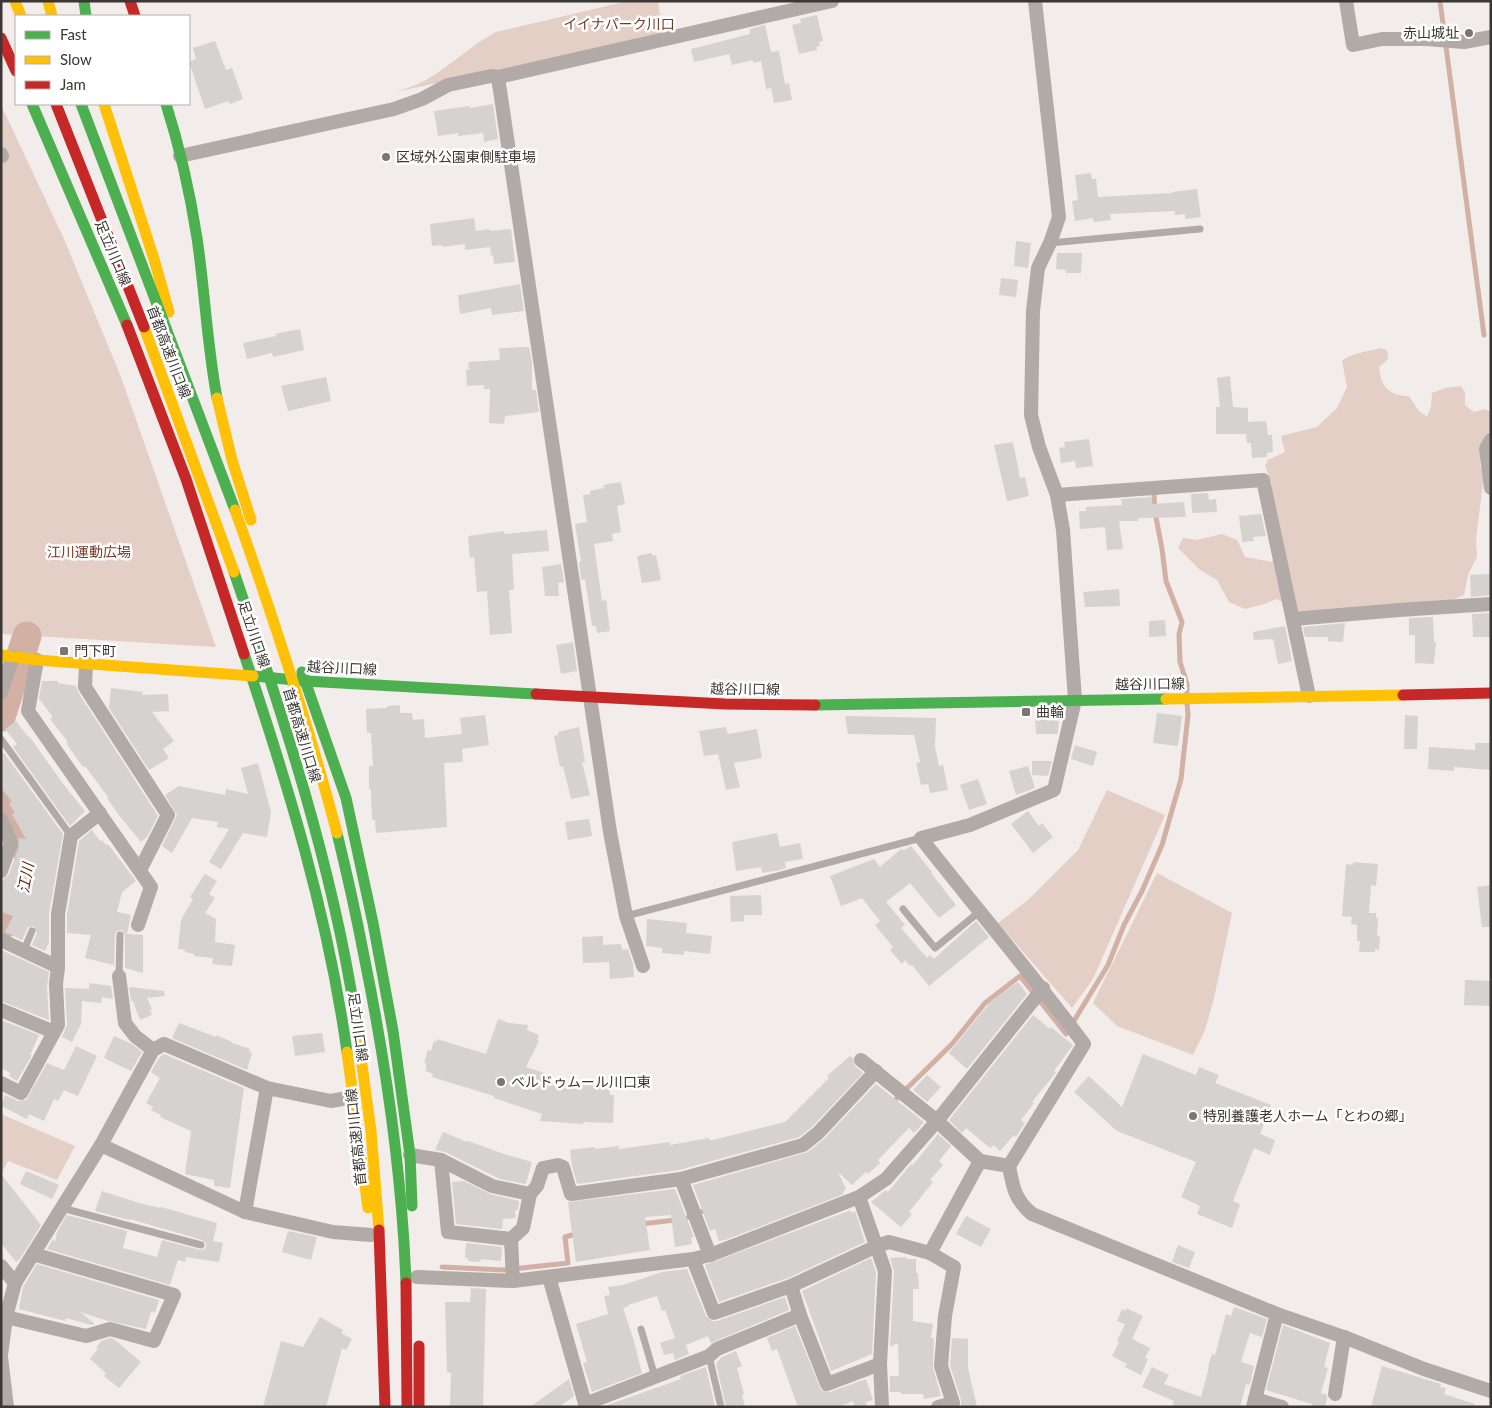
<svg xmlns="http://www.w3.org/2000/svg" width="1492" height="1408" viewBox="0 0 1492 1408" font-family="Lato,'Noto Sans JP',sans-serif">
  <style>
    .green { fill: #e4cfc7 }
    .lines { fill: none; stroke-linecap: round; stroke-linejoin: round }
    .stream { stroke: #d3b0a4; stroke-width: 5 }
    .river { stroke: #d3b0a4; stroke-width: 29 }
    .building { fill: #d6d2d0 }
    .lane { stroke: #b1aaa7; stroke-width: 7 }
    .street { stroke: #b1aaa7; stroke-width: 14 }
    .fast { stroke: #4caf50; stroke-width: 11 }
    .slow { stroke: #ffc107; stroke-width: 11 }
    .jam { stroke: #c62828; stroke-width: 11 }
    .fast-bridge { stroke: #4caf50; stroke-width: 11 }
    .slow-bridge { stroke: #ffc107; stroke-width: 11 }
    .jam-bridge { stroke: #c62828; stroke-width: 11 }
    .poi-dot { fill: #7b7674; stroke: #fff; stroke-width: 2 }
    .labels { text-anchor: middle; stroke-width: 5; stroke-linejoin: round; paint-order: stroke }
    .park-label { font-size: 14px; fill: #753922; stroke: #fff }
    .poi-label { font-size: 14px; fill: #3b3735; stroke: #fff; text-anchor: start }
    .street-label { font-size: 14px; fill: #3b3735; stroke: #fff }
    .water-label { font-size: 15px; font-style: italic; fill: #61260f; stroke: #fff }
  </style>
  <rect width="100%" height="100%" fill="#f2ecea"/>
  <g class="green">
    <path d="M628 1H658L663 35 395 92C404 89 415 86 424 81 449 67 470 46 496 32Z"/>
    <path d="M1 105 64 239 121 377 216 647 1 634Z"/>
    <path d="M1379 348 1387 350 1388 359 1379 367C1381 386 1388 396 1409 396L1418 410 1427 417 1431 407 1432 393 1445 388 1461 386 1465 392V405L1474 412 1485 409 1491 412V432L1481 448 1480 466 1484 475 1476 539 1477 557 1468 575 1464 595 1443 604 1303 613 1277 599 1264 604 1245 609 1229 602 1217 580 1200 570 1178 548 1183 538 1197 540 1222 534 1237 540 1245 557 1272 562 1279 543 1262 489 1272 485 1265 466 1268 460 1285 452 1281 436 1317 427 1337 408 1347 387 1342 361C1350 353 1368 352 1379 348Z"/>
    <path d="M1107 790 1165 815 1093 979 1072 1008 998 923 1028 900 1078 850Z"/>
    <path d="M1157 873 1232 913 1214 998 1205 1030 1193 1055 1117 1026 1093 1003Z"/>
    <path d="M1 1114 75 1146 57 1180 8 1161 1 1174Z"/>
  </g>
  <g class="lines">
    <g class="stream">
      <path d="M1440 1 1484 335"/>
      <path d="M1154 495 1155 512 1162 549 1166 581 1182 622 1179 634 1180 662 1187 684V694"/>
      <path d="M892 1103 952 1044 985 1003 1020 976 1066 1034 1108 965 1124 925 1142 891 1162 845 1181 779 1188 715 1187 703"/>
      <path d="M641 1224 684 1219 708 1209"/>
      <path d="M442 1267 503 1270 568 1263 565 1237 579 1233"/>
    </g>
    <g class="river">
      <path d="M1 717 27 636"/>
      <path d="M1 799 5 813 32 860 27 890 10 922 1 923"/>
    </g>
  </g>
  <g class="building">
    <path d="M817 15 823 41 819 42 820 46 816 47 817 50 799 54 792 25 801 23 800 19Z"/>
    <path d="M765 25 771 52 779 51 785 84 789 83 792 100 774 103 771 88 766 89 761 61 753 63V60L732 65 729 54 694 62 691 49 750 34V29Z"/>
    <path d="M215 41 226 70 232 68 243 99 230 104 228 101 205 109 189 62 196 59 193 48Z"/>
    <path d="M493 104 498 139 484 142 483 133 458 136V133L438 136 434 111 469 106 470 108Z"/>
    <path d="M1091 173 1092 179H1096L1098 197 1173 193 1172 192 1197 189 1201 217 1185 219V214L1175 215V211L1110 214 1111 220 1094 222 1093 218 1075 221 1072 201 1078 200 1075 175Z"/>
    <path d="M474 218 476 231 489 229 490 231 511 229 515 262 494 264 493 255 491 256 490 247 465 250V244L442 247V245L432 246 430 224Z"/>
    <path d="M1016 241 1031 243 1028 268 1014 266Z"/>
    <path d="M1057 253H1082L1081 273H1066V270L1056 269Z"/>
    <path d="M1001 278 1018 280 1016 297 999 295Z"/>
    <path d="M520 284 524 311 492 315 491 308 460 314 458 295Z"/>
    <path d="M300 329 304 350 273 357 272 353 247 359 243 343 276 336 275 334Z"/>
    <path d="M529 347 532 362V390H536L539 412 505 416 504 424 489 423 490 389H484V385L467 386 466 370H469L468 362 500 360 499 348Z"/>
    <path d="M1230 376 1233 407 1248 408V422L1266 421 1268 435H1272L1273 452 1267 453V457L1252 458 1251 443H1247L1246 434H1216V407H1220L1217 378Z"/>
    <path d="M326 377 331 401 288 411 281 386Z"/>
    <path d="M1089 439 1093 466 1076 468 1075 461 1061 463 1059 448 1065 447 1064 442Z"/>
    <path d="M1013 442 1020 478 1025 477 1029 496 1007 501 994 445Z"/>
    <path d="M621 482 625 504 617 506 621 532 612 534 613 541 594 544 602 601 606 600 610 631 597 633 596 626H592L585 579 581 580 579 562 581 561 575 524 587 522 583 495 590 494V491L604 488 603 485Z"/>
    <path d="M1208 493 1209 500 1216 499 1217 512 1192 513 1191 494Z"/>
    <path d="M1152 497V504L1184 502 1186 517 1138 518V521H1119L1123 549 1107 550 1105 527 1080 529 1079 511H1086V507L1122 505 1121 499Z"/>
    <path d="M1261 514 1266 536 1253 537 1254 541 1242 542 1239 516Z"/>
    <path d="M547 530 549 551 512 554 514 590H509L512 633 490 635 487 591 477 592 474 557 470 558 468 536 504 531V534Z"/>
    <path d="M652 553V556L656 555 661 580 642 583 637 556Z"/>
    <path d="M561 564 564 582 558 583 559 596H545L542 567Z"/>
    <path d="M1491 574V595L1471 597 1470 575Z"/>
    <path d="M1119 589 1120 606 1085 607 1083 592Z"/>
    <path d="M1491 613V637H1473L1472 614Z"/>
    <path d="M1433 617 1434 642H1436L1434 664 1415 663V635H1409V618Z"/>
    <path d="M1165 620 1166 636 1149 637V621Z"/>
    <path d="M1345 623 1343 642 1328 641V637H1305L1303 627Z"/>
    <path d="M1285 626 1292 661 1278 664 1273 639 1254 640 1253 632Z"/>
    <path d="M573 642 577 671 561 674 556 645Z"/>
    <path d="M42 681H58V683L76 686 78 692 158 816 147 837 141 842 118 814 107 798 108 797 85 766 83 767 66 743 68 742 50 719 53 717 39 699Z"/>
    <path d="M111 688 143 692 142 695 168 694 169 711 152 712 174 741 163 749 169 758 149 770 109 708Z"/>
    <path d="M400 705V713H412L413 720 424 719 425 738 462 734 460 718 485 715 489 745 462 749 463 762 444 763 447 827 376 833 375 820H372L371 789H369V766H373L371 733H367L366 709 387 708V706Z"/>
    <path d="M1157 713 1182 716 1178 746 1153 743Z"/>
    <path d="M1035 715H1059L1058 734H1036Z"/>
    <path d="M1405 715 1418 716 1417 749H1404Z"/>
    <path d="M845 716 936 718 935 747 939 766 943 765 948 790 930 793 928 784 921 785 916 763 920 762 914 735 848 734Z"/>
    <path d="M16 721 28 737 29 736 64 785 85 811 70 826 13 747 17 744 5 729Z"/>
    <path d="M579 727 585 762H582L590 795 571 799 563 766 560 767 554 736 558 735V732Z"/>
    <path d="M726 727 728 734 757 729 762 758 734 763 740 787 726 790 718 754 704 756 699 731Z"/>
    <path d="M1475 743H1491V770L1454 767V771L1428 769 1429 747 1475 750Z"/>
    <path d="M1075 745 1097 752 1093 766 1071 759Z"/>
    <path d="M4 753 63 834 49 913V942L45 951 32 945 37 933 34 926 28 927 22 940 5 932 13 916 1 912V886L3 879 9 874 19 846 18 838 26 839 12 814 15 813 9 804 12 802 1 788V755Z"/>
    <path d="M1032 761H1052L1048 776 1032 775Z"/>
    <path d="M258 763 271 812 267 837 243 833 221 869 209 862 229 829 217 827 218 822 192 818 172 853 162 846 177 815 165 795 179 786 225 795 226 789 248 794 241 768Z"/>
    <path d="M1028 766 1035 788 1016 795 1009 771Z"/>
    <path d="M978 779 987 804 969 810 960 785Z"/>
    <path d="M1028 811 1039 826 1042 823 1053 837 1033 853 1011 824Z"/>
    <path d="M589 819 592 836 568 840 565 822Z"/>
    <path d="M92 830 100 841 102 840 106 845 108 844 136 881 122 892 117 912 131 915 127 934 143 935V973L125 968V935L122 930 117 931 115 934 114 965 85 958 91 935 67 933V915L79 841Z"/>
    <path d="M777 833 780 847 800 843 803 859 785 862 786 868 780 870 762 873 761 867 736 871 732 842Z"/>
    <path d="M911 846 932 872 931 873 956 905 939 918 910 883 886 902 905 925 901 928 927 958 930 955 934 959 976 921 989 937 929 986 912 965 910 966 905 960 902 964 890 950 893 947 875 925 880 921 862 898 841 906 830 876 874 859 880 867 901 849 904 850Z"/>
    <path d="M1353 862 1378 864 1376 886 1371 885 1369 913H1376V918H1378L1377 936H1380L1379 950 1375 949V952H1359L1360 941H1357V925L1351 924 1352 917 1342 916 1346 864 1353 865Z"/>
    <path d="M205 874 217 881 209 894 215 898 205 913 216 919 215 942 235 945 232 966 212 964 213 958 194 956V954L185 952V950L178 949 181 920 193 899 190 897Z"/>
    <path d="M1491 885V927H1482L1477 887Z"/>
    <path d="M761 895 762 915H744V921L731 922 730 896Z"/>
    <path d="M647 919 687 923 686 933 712 936 710 954 684 951V955L662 953V948L646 946Z"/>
    <path d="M603 936V945L621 944 622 950 628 949 633 964 634 977 610 979 609 962 583 963 582 937Z"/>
    <path d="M1 950 49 972 47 987 49 1020 1 1001Z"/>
    <path d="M1465 980 1491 981V1006L1464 1005Z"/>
    <path d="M1018 982 1027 994 967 1069 949 1053 992 1000Z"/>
    <path d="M89 983 111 986 113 999 102 997 101 1003 82 1001 81 1024 72 1042 62 1037 67 1025 65 988 89 989Z"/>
    <path d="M129 987 164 991 165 996 147 998 152 1009 150 1010 152 1015 140 1020 133 1001H131Z"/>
    <path d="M1033 1015 1050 1029 1051 1027 1073 1045 1054 1071 1056 1073 1054 1075 1032 1102 1034 1103 1021 1120 1025 1123 1016 1137 1014 1135 1000 1151 994 1145 990 1148 966 1128 962 1133 949 1120Z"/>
    <path d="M498 1019 509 1023 528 1025 527 1030 539 1035 537 1040 539 1041 526 1067 544 1073V1076L548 1079 546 1084 610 1086V1095H614L613 1123 583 1122V1124L540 1121 542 1114 494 1098V1096L432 1077 433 1074 426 1071V1063H424L428 1050 431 1051 434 1041 437 1042V1039L486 1054Z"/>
    <path d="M1 1020 39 1035 30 1055H32L17 1081 9 1076 10 1073 7 1071 1 1068Z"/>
    <path d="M179 1023 216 1037V1035L232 1042V1043L250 1049 249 1051 252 1053 247 1070 172 1038Z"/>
    <path d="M322 1033 325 1052 295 1056 292 1036Z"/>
    <path d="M114 1036 132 1044 142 1052 131 1071 104 1058Z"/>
    <path d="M76 1046 97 1056 78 1096 64 1090 58 1101 54 1099 44 1121 29 1114 27 1119 1 1106 5 1095 18 1101 26 1100 47 1063 64 1070Z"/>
    <path d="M164 1054 244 1088 230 1188 214 1186V1180L185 1174 191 1131 160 1117 161 1115 151 1110 153 1107 146 1103 160 1078 151 1072 159 1058Z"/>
    <path d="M1143 1054 1196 1075 1199 1067 1219 1075 1215 1083 1271 1105 1260 1134 1275 1140 1270 1155 1254 1148 1233 1201 1240 1204 1232 1228 1197 1214 1200 1206 1181 1197 1196 1162 1117 1131 1074 1092 1089 1076 1122 1107Z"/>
    <path d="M850 1056 853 1058 855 1066 863 1073 812 1127 799 1137 679 1170 577 1184 572 1166 570 1150 594 1147 595 1149 619 1146V1149L670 1142V1145L709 1138V1140H713L785 1122 829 1078 827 1076Z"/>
    <path d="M927 1075 941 1087 927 1102 913 1090Z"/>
    <path d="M876 1084 924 1122 918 1129 914 1133 909 1128 878 1160 880 1163 868 1174 866 1172 852 1185 838 1172 846 1189 843 1192 844 1194 725 1240 719 1241 715 1229 710 1231 693 1185 808 1152 824 1139Z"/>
    <path d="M443 1132 467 1142 468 1141 504 1154 532 1162 526 1184 500 1179 445 1152 435 1150Z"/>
    <path d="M938 1134 951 1146 939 1161 943 1165 930 1180 933 1182 909 1212 912 1214 901 1227 871 1202 886 1190 888 1192 911 1164 913 1165Z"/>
    <path d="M26 1171 59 1185 52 1199 20 1184Z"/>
    <path d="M1 1174 41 1225 20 1259 16 1262 1 1243Z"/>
    <path d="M464 1181 490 1194 519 1201 518 1210H515L516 1218 503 1219 502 1229 456 1224 452 1182Z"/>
    <path d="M675 1189 694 1237H691L692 1244 675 1247 671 1215 645 1217 650 1250 576 1262 568 1202Z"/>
    <path d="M102 1191 139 1203 160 1208 161 1207 217 1223 213 1241 223 1243 219 1262 186 1257 185 1262 178 1260 170 1285 47 1249 53 1239 55 1242 57 1232 67 1215 127 1231 123 1248 157 1257 162 1240 200 1250H203L206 1247V1243L202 1240 130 1219 129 1220 95 1211Z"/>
    <path d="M851 1210 852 1213 855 1211 865 1242 788 1278 719 1302 705 1265Z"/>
    <path d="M966 1216 991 1229 981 1247 956 1234Z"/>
    <path d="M288 1231 317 1237 311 1260 282 1252Z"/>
    <path d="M466 1243 502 1247 501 1261 481 1259 480 1262 468 1261V1258H465Z"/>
    <path d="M1178 1245 1195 1252 1189 1268 1172 1262Z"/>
    <path d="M906 1257V1259H916V1273H918L919 1289H913V1321L933 1324 931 1338H934L933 1368 941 1396 924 1399 923 1394H901V1392H890V1376H899L898 1343 890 1347 894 1271 890 1258Z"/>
    <path d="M871 1258 876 1272 872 1354 831 1371 802 1291Z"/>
    <path d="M37 1264 159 1300 155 1313 151 1311 146 1329 108 1321 80 1312 95 1324 91 1325 66 1318 65 1321 19 1309 23 1287Z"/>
    <path d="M687 1269 706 1316 712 1321H717L785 1297 789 1310 711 1343 708 1336 686 1345 689 1354 675 1360 673 1353 664 1355 660 1343 675 1338 665 1310 662 1311 657 1296 628 1305 629 1306 623 1308 633 1338 642 1373 592 1392 583 1363 587 1362 576 1324 608 1314 604 1296 610 1295 608 1287 623 1285 662 1272Z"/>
    <path d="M471 1288 486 1289 483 1407H450L451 1373 447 1372 445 1302H470Z"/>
    <path d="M1234 1307 1267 1319 1262 1337 1250 1333 1241 1362 1254 1366 1250 1385 1246 1384 1240 1407H1172L1174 1401 1142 1387 1152 1367 1169 1375 1164 1384 1201 1397 1209 1367 1208 1366 1212 1354 1215 1355 1226 1314 1231 1316Z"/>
    <path d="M1126 1308 1143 1316 1132 1339 1150 1348 1145 1358 1148 1359 1141 1375 1125 1367 1127 1364 1112 1356 1119 1342 1117 1341 1125 1324 1117 1321 1122 1309 1126 1311Z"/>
    <path d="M320 1317 343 1330 341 1333 352 1339 346 1350 342 1348 326 1407H263L281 1341 303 1347Z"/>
    <path d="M1283 1325 1330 1343 1324 1367 1328 1368 1321 1393 1327 1395V1398L1325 1407H1312V1404L1266 1390Z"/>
    <path d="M795 1326 821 1390 830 1392 866 1379 873 1400 866 1402 867 1407H855L853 1401 839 1407H798L777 1349 772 1351 767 1338Z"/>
    <path d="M110 1338 114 1339 141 1362 119 1388 104 1376 106 1373 90 1359 98 1349 96 1348 101 1341Z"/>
    <path d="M952 1338 968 1339V1368L977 1407H961V1400L950 1365Z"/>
    <path d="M736 1351 742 1366 737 1368 744 1394 742 1395 745 1407H726L716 1363 722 1357Z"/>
    <path d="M1382 1366 1441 1384 1440 1387 1446 1388 1444 1394 1475 1404 1474 1407H1371Z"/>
    <path d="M706 1367 715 1407H602L681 1379 680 1376Z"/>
    <path d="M569 1379 574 1396 559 1407H530Z"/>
  </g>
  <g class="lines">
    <g class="lane">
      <path d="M1050 243 1200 229"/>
      <path d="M1 739 71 836"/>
      <path d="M903 909 935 948 979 912"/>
      <path d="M626 916 921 838"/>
      <path d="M24 950 32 931"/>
      <path d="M119 976 120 935"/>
      <path d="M62 1208 201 1245"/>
      <path d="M641 1329 655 1377"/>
      <path d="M709 1356 721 1407"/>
    </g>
    <g class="street">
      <path d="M1035 1 1059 217 1050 243 1038 268 1033 311 1031 415 1039 447 1057 495 1063 530 1075 700 1054 790 970 825 921 838C975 907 1032 974 1084 1044L1009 1166C1013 1188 1015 1200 1032 1214L1277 1314 1344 1337 1424 1369 1491 1391"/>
      <path d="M1346 1 1353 45 1382 39H1426L1464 42 1491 37"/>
      <path d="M1 154 2 156"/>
      <path d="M180 156 394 109 422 99 448 85 491 76 498 77"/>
      <path d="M1491 440 1486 449 1491 488"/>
      <path d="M1057 495 1263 480 1309 696"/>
      <path d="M1293 619 1399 610 1491 604"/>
      <path d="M37 660 28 711 151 887 138 925"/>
      <path d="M86 663 85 687 168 815 140 870"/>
      <path d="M1 692 13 657"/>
      <path d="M1 819 11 843 1 871"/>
      <path d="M1 940 58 967"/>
      <path d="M643 966 626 916 610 832 498 77 832 1"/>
      <path d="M119 976 125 1023 135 1036 153 1050"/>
      <path d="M1 1010 54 1032"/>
      <path d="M861 1060 937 1121 980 1161 1009 1166"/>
      <path d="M1 1083 21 1093 58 1025 56 984 58 967V914L71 836 100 813"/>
      <path d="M101 1145 153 1050 164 1044 267 1088 331 1101 353 1097"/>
      <path d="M410 1155 441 1160 492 1186 530 1194 523 1228 511 1239 513 1281"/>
      <path d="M441 1160 448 1232 511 1239"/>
      <path d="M681 1179 710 1255"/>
      <path d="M530 1194 537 1186 543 1168 558 1165 563 1167 571 1194 681 1179 803 1145 818 1133 876 1071"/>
      <path d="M859 1197 885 1271 880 1364 882 1407"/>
      <path d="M245 1212 267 1088"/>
      <path d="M693 1259 714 1313 791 1286 877 1246 889 1242 930 1253"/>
      <path d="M1 1266 15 1283 6 1317 1 1355"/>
      <path d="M417 1277 513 1281 693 1259 710 1255 859 1197 886 1179 937 1121 1043 988"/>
      <path d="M549 1277 586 1407"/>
      <path d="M15 1283 101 1145 245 1212 333 1232 371 1235"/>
      <path d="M791 1286 800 1315 827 1384 880 1364"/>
      <path d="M6 1317 86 1336 110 1329 154 1341 174 1295 33 1254"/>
      <path d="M1 1357 7 1407"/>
      <path d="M1335 1394 1344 1337"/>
      <path d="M1255 1399 1282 1407"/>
      <path d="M585 1404 709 1356 717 1349 800 1315"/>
      <path d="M938 1407 953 1403 941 1366 945 1316 954 1267 930 1253 980 1161"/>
      <path d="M1253 1407 1277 1314"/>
    </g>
    <g class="fast">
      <path d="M84 1 86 16"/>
      <path d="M32 104 127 325"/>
      <path d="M166 104C180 148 190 193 197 238 205 292 207 345 217 398"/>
      <path d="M244 654C288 785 328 915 347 1052"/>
      <path d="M302 672 346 798 373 923 393 1031 410 1155 412 1206"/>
      <path d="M253 676 305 681 536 694"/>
      <path d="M815 705 1166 699"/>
    </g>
    <g class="slow">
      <path d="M15 1 21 16"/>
      <path d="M48 1 52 16"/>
      <path d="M104 104 154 259 169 312"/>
      <path d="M217 398 232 460 251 520"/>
      <path d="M1 655 37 660 253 676"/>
      <path d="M1166 699 1403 695"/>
      <path d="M347 1052 368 1208"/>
    </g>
    <g class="jam">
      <path d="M130 1 135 16"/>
      <path d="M1 38 16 71"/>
      <path d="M127 325 186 479 244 654"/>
      <path d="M536 694 725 704 815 705"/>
      <path d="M1403 695 1491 693"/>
      <path d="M419 1346V1407"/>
    </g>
    <g class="fast-bridge">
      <path d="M81 104 235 510"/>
      <path d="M234 572C283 716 332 864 355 1014"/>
      <path d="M337 833C347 874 356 914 364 956 386 1064 402 1173 406 1283"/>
    </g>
    <g class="slow-bridge">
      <path d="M144 327 234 572"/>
      <path d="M235 510C273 616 308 724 337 833"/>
      <path d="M355 1014 371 1131 379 1230"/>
    </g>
    <g class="jam-bridge">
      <path d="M56 104 144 327"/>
      <path d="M379 1230 385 1407"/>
      <path d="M406 1283 407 1407"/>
    </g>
  </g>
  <g class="poi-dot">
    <circle cx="1469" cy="33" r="5"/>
    <circle cx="386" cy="157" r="5"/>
    <rect x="59" y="646" width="10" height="10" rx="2.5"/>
    <rect x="1021" y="707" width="10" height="10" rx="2.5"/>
    <circle cx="501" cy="1082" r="5"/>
    <circle cx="1193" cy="1116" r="5"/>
  </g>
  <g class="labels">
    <g class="park-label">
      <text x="619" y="29">イイナパーク川口</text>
      <text x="89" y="557">江川運動広場</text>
    </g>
    <g class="poi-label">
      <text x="1459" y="38" text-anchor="end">赤山城址</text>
      <text x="396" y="162">区域外公園東側駐車場</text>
      <text x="74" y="656">門下町</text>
      <text x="1036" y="717">曲輪</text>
      <text x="511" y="1087">ベルドゥムール川口東</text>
      <text x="1203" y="1121">特別養護老人ホーム「とわの郷」</text>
    </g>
    <g class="street-label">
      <text transform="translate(113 253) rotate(67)" y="5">足立川口線</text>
      <text transform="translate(169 352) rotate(69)" y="5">首都高速川口線</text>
      <text transform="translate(254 634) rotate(71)" y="5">足立川口線</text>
      <text transform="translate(342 668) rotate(3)" y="5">越谷川口線</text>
      <text transform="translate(1150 684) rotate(-1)" y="5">越谷川口線</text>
      <text transform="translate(745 689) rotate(1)" y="5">越谷川口線</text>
      <text transform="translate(302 735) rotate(73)" y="5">首都高速川口線</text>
      <text transform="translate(358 1027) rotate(82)" y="5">足立川口線</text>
      <text transform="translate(356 1137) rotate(-96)" y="5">首都高速川口線</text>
    </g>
    <g class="water-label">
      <text transform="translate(26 878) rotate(-80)" y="5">江川</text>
    </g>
  </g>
  <rect width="1492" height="1408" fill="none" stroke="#3b3735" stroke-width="5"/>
  <rect x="15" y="15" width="175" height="90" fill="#ffffff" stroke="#b1afae"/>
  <rect x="25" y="31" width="25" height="8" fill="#4caf50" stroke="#b1afae"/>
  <text x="60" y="40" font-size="15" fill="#3b3735">Fast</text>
  <rect x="25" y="56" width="25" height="8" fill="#ffc107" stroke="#b1afae"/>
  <text x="60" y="65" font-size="15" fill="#3b3735">Slow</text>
  <rect x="25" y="81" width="25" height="8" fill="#c62828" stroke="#b1afae"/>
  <text x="60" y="90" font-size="15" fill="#3b3735">Jam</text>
</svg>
